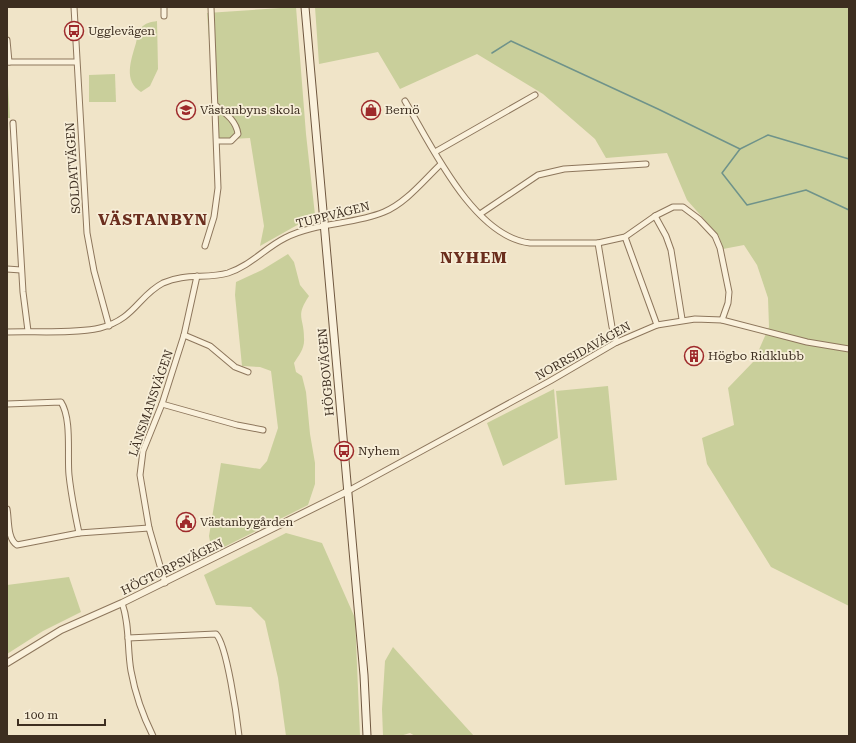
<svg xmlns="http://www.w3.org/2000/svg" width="856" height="743" viewBox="0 0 856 743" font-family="'Roboto Serif',serif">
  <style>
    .green { fill: #c9cf9b }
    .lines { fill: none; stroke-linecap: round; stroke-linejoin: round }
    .stream { stroke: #6f938a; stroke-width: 1.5 }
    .minor-casing { stroke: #8d765c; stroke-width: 7 }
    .tertiary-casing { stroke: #8d765c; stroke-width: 8 }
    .secondary-casing { stroke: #6f573f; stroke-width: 9 }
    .minor { stroke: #faf1dc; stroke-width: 5 }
    .tertiary { stroke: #faf1dc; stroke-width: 6 }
    .secondary { stroke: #faf1dc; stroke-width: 7 }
    .labels { text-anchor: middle; stroke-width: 3.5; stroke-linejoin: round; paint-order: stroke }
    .poi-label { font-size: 12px; fill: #3d2e20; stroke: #f7eed8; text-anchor: start }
    .street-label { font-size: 12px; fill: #3d2e20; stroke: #f7eed8 }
    .district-label { font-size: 16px; font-weight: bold; letter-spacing: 1px; fill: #6b2e1e; stroke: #f7eed8 }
  </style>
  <rect width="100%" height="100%" fill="#f0e4c8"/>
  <g class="green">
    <path d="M296 7 306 134 315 215 260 246 264 226 250 138 214 140 212 81 207 13Z"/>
    <path d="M315 7H849V606L771 567 707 464 702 438 734 425 728 388 754 361 769 327 768 298 757 265 744 245 723 249 719 236 687 200 667 153 606 158 595 139 543 94 477 54 400 89 378 52 319 64Z"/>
    <path d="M157 21 158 69 150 86 141 92C123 81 131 60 136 43 137 39 138 32 141 28 145 23 151 22 157 21Z"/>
    <path d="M7 69 10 118H7Z"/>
    <path d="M115 74 116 102H89V75Z"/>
    <path d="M288 254 294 262 300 285 309 296C295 317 304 317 304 338 305 348 299 355 294 363L296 372 302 376 306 392 310 434 315 463V484L308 505 212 553 209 536 221 463 260 469 267 461 278 428 271 371 260 367 242 366 235 295 236 282 262 270Z"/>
    <path d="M608 386 617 480 565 485 556 391Z"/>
    <path d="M554 389 558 438 503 466 487 423Z"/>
    <path d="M286 533 322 543 355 618 360 736H286L278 678 265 621 251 607 216 605 204 575Z"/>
    <path d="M69 577 81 612 43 631 7 654V585Z"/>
    <path d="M393 647 474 736H415L410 733 400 736H383L382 709 385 661Z"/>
  </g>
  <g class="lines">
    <g class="stream">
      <path d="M492 53 511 41 658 109 740 149 768 135 849 159"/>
      <path d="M740 149 722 173 747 205 806 190 849 210"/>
    </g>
    <defs>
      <g id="minor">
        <path d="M74 7 87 233 94 271 109 326"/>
        <path d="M164 16V7"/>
        <path d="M7 40 9 62"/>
        <path d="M7 62H76"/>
        <path d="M405 101C431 145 474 237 530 243H598L612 327 617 342"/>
        <path d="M215 105C225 113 236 120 238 134L231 141H217"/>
        <path d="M13 123 23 292 28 331"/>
        <path d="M435 152 535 95"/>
        <path d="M480 214 538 175 564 169 646 164"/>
        <path d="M655 216 673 207H683L699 219 715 236 720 248 729 292 728 303 722 320"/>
        <path d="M625 237 657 325"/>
        <path d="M598 243 625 237 655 216 666 236 671 250 682 319"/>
        <path d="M205 246 214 217 218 188 211 7"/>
        <path d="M7 269 21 270"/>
        <path d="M7 332C34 331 75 334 100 328 135 319 138 296 163 283 184 273 207 279 228 273 250 266 265 248 285 238 316 222 353 225 384 212 406 203 424 180 441 164"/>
        <path d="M184 335 210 346 235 367 248 372"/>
        <path d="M7 404 61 402C72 419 67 455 69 475 71 494 75 514 79 533"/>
        <path d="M162 404 237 425 263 430"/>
        <path d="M348 491 550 381 615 343 657 325 695 319 722 320 807 342 849 349"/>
        <path d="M7 509C9 519 7 539 17 545L79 533 149 528"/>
        <path d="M165 583 149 528 140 475 143 451 162 404 184 335 197 276"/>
        <path d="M122 603C130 625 127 649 131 671 135 693 143 716 153 736"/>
        <path d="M128 638 216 634C227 645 237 718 239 736"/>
      </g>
      <path id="tertiary" d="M7 663 61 630 122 603 348 491"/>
      <path id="secondary" d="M305 7 364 675 367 736"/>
    </defs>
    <use href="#minor" class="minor-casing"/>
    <use href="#tertiary" class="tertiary-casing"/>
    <use href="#secondary" class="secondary-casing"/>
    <use href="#minor" class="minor"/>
    <use href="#tertiary" class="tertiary"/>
    <use href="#secondary" class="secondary"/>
  </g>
  <defs>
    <symbol id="bus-ring" viewBox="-11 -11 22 22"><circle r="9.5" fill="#f7eed8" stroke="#9e2a2b" stroke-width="1.5"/><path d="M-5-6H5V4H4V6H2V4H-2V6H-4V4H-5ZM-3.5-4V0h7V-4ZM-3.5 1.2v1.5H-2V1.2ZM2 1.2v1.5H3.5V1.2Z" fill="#9e2a2b"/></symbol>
    <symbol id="school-ring" viewBox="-11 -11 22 22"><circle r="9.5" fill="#f7eed8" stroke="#9e2a2b" stroke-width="1.5"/><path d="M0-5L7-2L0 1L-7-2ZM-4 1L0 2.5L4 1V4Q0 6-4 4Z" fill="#9e2a2b"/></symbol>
    <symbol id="shop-ring" viewBox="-11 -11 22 22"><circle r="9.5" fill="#f7eed8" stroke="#9e2a2b" stroke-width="1.5"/><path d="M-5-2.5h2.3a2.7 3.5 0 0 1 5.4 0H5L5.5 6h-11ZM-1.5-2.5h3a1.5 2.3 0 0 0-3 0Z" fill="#9e2a2b"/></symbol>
    <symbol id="building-ring" viewBox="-11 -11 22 22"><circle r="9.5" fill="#f7eed8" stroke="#9e2a2b" stroke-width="1.5"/><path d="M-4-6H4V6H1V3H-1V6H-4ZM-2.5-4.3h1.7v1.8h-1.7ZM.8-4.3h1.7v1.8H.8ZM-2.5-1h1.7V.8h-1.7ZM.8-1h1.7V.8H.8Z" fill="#9e2a2b"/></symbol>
    <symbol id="civic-ring" viewBox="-11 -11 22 22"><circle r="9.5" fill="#f7eed8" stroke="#9e2a2b" stroke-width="1.5"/><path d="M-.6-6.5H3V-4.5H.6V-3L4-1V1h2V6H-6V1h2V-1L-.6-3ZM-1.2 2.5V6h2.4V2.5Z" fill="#9e2a2b"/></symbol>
  </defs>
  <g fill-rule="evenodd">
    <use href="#bus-ring" x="63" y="20" width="22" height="22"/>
    <use href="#school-ring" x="175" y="99" width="22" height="22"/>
    <use href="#shop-ring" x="360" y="99" width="22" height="22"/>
    <use href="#building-ring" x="683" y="345" width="22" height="22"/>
    <use href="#bus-ring" x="333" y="440" width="22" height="22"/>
    <use href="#civic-ring" x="175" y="511" width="22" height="22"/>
  </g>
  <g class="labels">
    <g class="poi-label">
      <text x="88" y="35">Ugglevägen</text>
      <text x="200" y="114">Västanbyns skola</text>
      <text x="385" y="114">Bernö</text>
      <text x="708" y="360">Högbo Ridklubb</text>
      <text x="358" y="455">Nyhem</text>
      <text x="200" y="526">Västanbygården</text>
    </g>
    <g class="street-label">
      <text transform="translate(73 168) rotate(-94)" y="4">SOLDATVÄGEN</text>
      <text transform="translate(333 215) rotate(-14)" y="4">TUPPVÄGEN</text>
      <text transform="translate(583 351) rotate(-29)" y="4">NORRSIDAVÄGEN</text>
      <text transform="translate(326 372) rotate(-95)" y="4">HÖGBOVÄGEN</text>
      <text transform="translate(151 403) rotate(-71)" y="4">LÄNSMANSVÄGEN</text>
      <text transform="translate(172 567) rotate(-26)" y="4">HÖGTORPSVÄGEN</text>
    </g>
    <g class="district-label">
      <text x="153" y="225">VÄSTANBYN</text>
      <text x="474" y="263">NYHEM</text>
    </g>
  </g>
  <rect width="856" height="743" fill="none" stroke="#3d2e20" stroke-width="16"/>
  <path d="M18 719v6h87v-6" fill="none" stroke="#3d2e20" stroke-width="2"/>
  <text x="24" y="719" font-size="12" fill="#3d2e20" stroke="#f7eed8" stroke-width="3" paint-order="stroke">100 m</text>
</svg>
